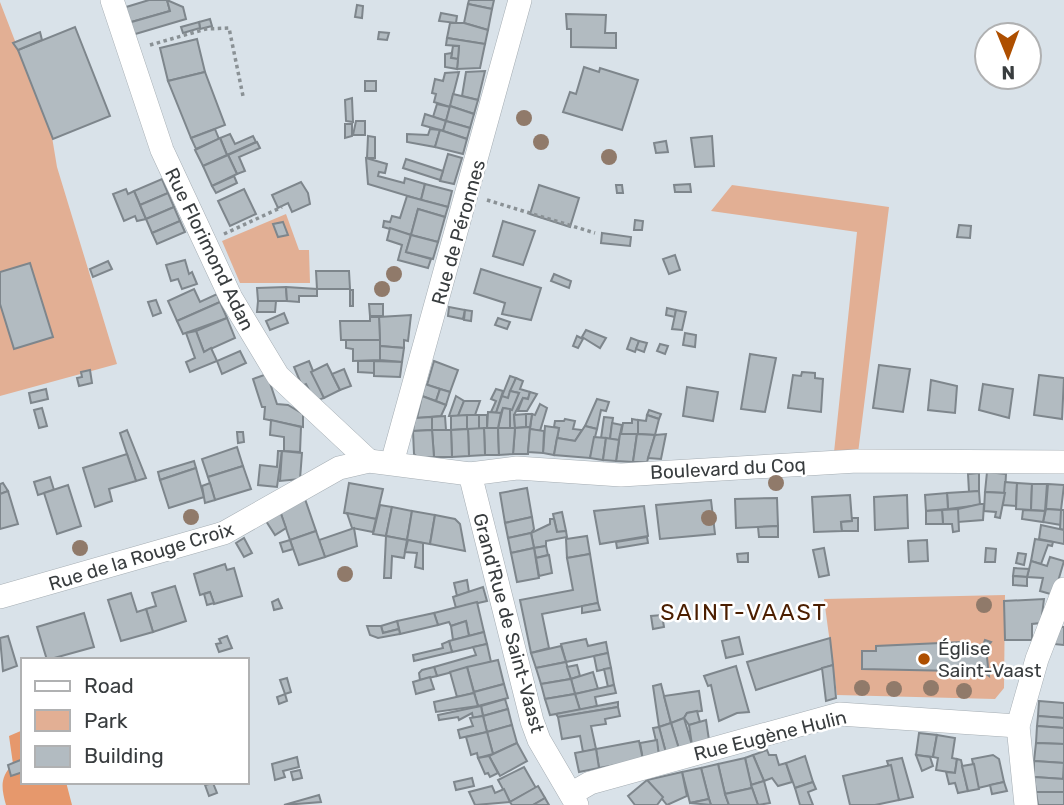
<svg xmlns="http://www.w3.org/2000/svg" width="1064" height="805" viewBox="0 0 1064 805" font-family="Rubik,sans-serif">
  <style>
    .green { fill: #e2af94 }
    .forest { fill: #e6986c }
    .building { fill: #b2bbc1; stroke: #7e868c; stroke-width: 2 }
    .lines { fill: none; stroke-linecap: round; stroke-linejoin: round }
    .minor-casing { stroke: #a5adb3; stroke-width: 24 }
    .path { stroke: #8a9195; stroke-width: 3.5; stroke-dasharray: 3.5 3.5; stroke-linecap: butt }
    .minor { stroke: #fff; stroke-width: 23 }
    .tree { fill: #907a6a }
    .poi-dot { fill: #ae4f00; stroke: #fff; stroke-width: 2.5 }
    .labels { text-anchor: middle; stroke-width: 5; stroke-linejoin: round; paint-order: stroke }
    .street-label { font-size: 19px; fill: #393d3f; stroke: #fff }
    .poi-label { font-size: 19px; fill: #393d3f; stroke: #fff; text-anchor: start }
    .quarter-label { font-size: 23px; letter-spacing: 2px; fill: #4b1e00; stroke: #fff }
  </style>
  <rect width="100%" height="100%" fill="#d9e2e9"/>
  <g class="green">
    <path d="M0 2 52 137 57 167 117 364 0 396Z"/>
    <path d="M732 185 889 207 857 461 833 462 857 232 711 211Z"/>
    <path d="M286 214 299 250H309L310 283H240L222 241Z"/>
    <path d="M1005 595 1004 688 995 699 837 695 824 599Z"/>
  </g>
  <path class="forest" d="M23 730V782H66L72 805H6C1 787 0 777 13 764L9 736Z"/>
  <g class="building">
    <path d="M149 0H167L170 11 128 23 123 8Z"/>
    <path d="M167 0 183 7 186 19 132 35 128 23 170 11Z"/>
    <path d="M469 0H494L492 9 468 4Z"/>
    <path d="M468 4 492 9 488 30 464 23Z"/>
    <path d="M357 5 363 6 362 18 355 17Z"/>
    <path d="M441 13 457 16 456 23 439 21Z"/>
    <path d="M566 14 606 15 605 33H616V48L571 47V29H567Z"/>
    <path d="M210 19 212 26 200 29 199 22Z"/>
    <path d="M199 22 200 28 183 33 181 27Z"/>
    <path d="M450 23H464L488 30 485 44 447 38Z"/>
    <path d="M75 27 110 116 53 139 18 50Z"/>
    <path d="M40 32 42 40 18 50 13 43Z"/>
    <path d="M379 32 389 33 387 40 378 39Z"/>
    <path d="M447 38 485 44 480 68 457 69 459 46 446 45Z"/>
    <path d="M197 39 205 72 168 81 160 48Z"/>
    <path d="M453 46H459L458 59 451 58Z"/>
    <path d="M452 53 451 58 458 59 457 69 445 67V54Z"/>
    <path d="M584 67 599 72 600 68 638 80 622 130 563 112 570 92 576 94Z"/>
    <path d="M485 71 478 100 462 96 466 72Z"/>
    <path d="M205 72 225 125 191 138 168 81Z"/>
    <path d="M459 72 450 107 434 102 436 94 432 93 435 79 443 81 445 73Z"/>
    <rect x="365" y="81" width="11" height="10"/>
    <path d="M453 94 478 100 474 114 450 106Z"/>
    <path d="M352 98 353 122 346 121 345 100Z"/>
    <path d="M437 104 450 107 446 121 433 117Z"/>
    <path d="M450 106 474 114 470 128 446 121Z"/>
    <path d="M425 114 446 121 443 131 422 125Z"/>
    <path d="M356 121H365V135H353Z"/>
    <path d="M446 121 470 128 467 139 443 131Z"/>
    <path d="M345 124H352V136L345 138Z"/>
    <path d="M215 129 219 139 196 149 191 138Z"/>
    <path d="M430 129 440 130 435 147 407 142V134L428 135Z"/>
    <path d="M440 130 467 139 463 154 435 147Z"/>
    <path d="M230 134 235 144 253 136 256 142 227 155 220 138Z"/>
    <path d="M368 136 375 137V158H367Z"/>
    <path d="M712 136 714 166 695 167 691 138Z"/>
    <path d="M220 138 227 155 203 166 195 150Z"/>
    <path d="M666 141 668 152 656 153 654 143Z"/>
    <path d="M257 142 260 148 239 157 245 171 237 174 228 155Z"/>
    <path d="M448 154 462 158 454 184 440 181Z"/>
    <path d="M228 155 237 174 212 186 203 166Z"/>
    <path d="M366 158 387 164 385 173 379 172 378 176 404 183 405 178 425 184 421 200 368 184Z"/>
    <path d="M406 159 443 171 440 180 403 168Z"/>
    <path d="M234 176 237 183 216 193 212 186Z"/>
    <path d="M162 179 168 193 140 205 134 191Z"/>
    <path d="M301 182 308 193 310 204 292 212 288 203 278 208 272 195Z"/>
    <path d="M425 184 452 191 448 207 421 200Z"/>
    <path d="M690 184 691 192H675L674 185Z"/>
    <path d="M539 185 579 198 570 227 530 214Z"/>
    <path d="M616 185H622L623 193H617Z"/>
    <path d="M126 189 128 194 134 191 146 219 137 221 135 216 124 221 113 194Z"/>
    <path d="M244 189 256 214 230 226 218 201Z"/>
    <path d="M168 193 174 207 146 219 140 205Z"/>
    <path d="M407 196 448 207 445 217 418 209 411 235 383 227 384 221 390 222 392 216 400 218Z"/>
    <path d="M174 207 180 221 152 233 146 219Z"/>
    <path d="M418 209 445 217 438 242 411 235Z"/>
    <path d="M635 220 643 221 642 230H634Z"/>
    <path d="M180 221 185 232 157 244 152 233Z"/>
    <path d="M503 221 535 231 523 265 493 256Z"/>
    <path d="M283 222 288 235 278 237 273 224Z"/>
    <path d="M959 225 971 226 970 238 957 237Z"/>
    <path d="M390 228 411 235 406 252 431 259 428 268 398 260 402 245 387 240Z"/>
    <path d="M602 233 631 237 630 246 601 243Z"/>
    <path d="M411 235 438 242 433 259 406 252Z"/>
    <path d="M675 255 680 270 669 274 663 259Z"/>
    <path d="M185 260 189 274 192 272 197 284 182 289 178 279 171 281 166 265Z"/>
    <path d="M108 261 112 269 93 277 90 269Z"/>
    <path d="M30 263 53 337 14 349 0 304V272Z"/>
    <path d="M481 269 541 288 531 320 502 314 505 303 474 293Z"/>
    <path d="M316 271H349L350 289H317Z"/>
    <path d="M554 274 571 281 569 288 551 281Z"/>
    <path d="M286 287 287 301H258L257 288Z"/>
    <path d="M286 287 317 289V296H299V302L287 301Z"/>
    <path d="M194 289 200 302 217 294 220 302 177 321 168 301Z"/>
    <rect x="350" y="290" width="3" height="16"/>
    <path d="M156 300 161 313 153 316 148 302Z"/>
    <path d="M258 301H276L275 312H257Z"/>
    <path d="M220 302 227 318 183 334 177 321Z"/>
    <path d="M369 304H383V316H370Z"/>
    <path d="M449 307 465 310 463 319 448 316Z"/>
    <path d="M667 308 676 310 675 317 666 315Z"/>
    <path d="M465 310 472 311 471 321 464 320Z"/>
    <path d="M676 310 686 312 682 330 672 329Z"/>
    <path d="M284 313 288 323 270 330 266 321Z"/>
    <path d="M411 315 408 341 404 340V348L380 346 379 317Z"/>
    <path d="M370 317H379L380 340H341L340 321H370Z"/>
    <path d="M227 318 235 338 204 352 196 331Z"/>
    <path d="M498 318 510 322 507 329 495 325Z"/>
    <path d="M586 330 606 338 600 348 582 337Z"/>
    <path d="M196 331 204 352 211 348 217 361 190 372 186 362 195 358 186 333Z"/>
    <path d="M685 333 696 335 695 347 683 345Z"/>
    <path d="M577 336 583 339 578 348 573 346Z"/>
    <path d="M631 338 639 341 635 352 627 349Z"/>
    <path d="M346 340H380V360L353 361V349L346 348Z"/>
    <path d="M639 341 647 343 644 352 636 349Z"/>
    <path d="M660 344 668 346 665 354 657 351Z"/>
    <path d="M380 346 404 348 402 362 380 360Z"/>
    <path d="M240 351 246 363 222 374 217 361Z"/>
    <path d="M750 354 776 358 765 412 741 409Z"/>
    <path d="M309 361 324 398 315 401 306 384 302 386 294 367Z"/>
    <path d="M358 361H374V373L358 372Z"/>
    <path d="M374 361 402 362 400 377 374 376Z"/>
    <path d="M434 361 458 370 450 392 427 385Z"/>
    <path d="M327 364 340 390 324 398 311 372Z"/>
    <path d="M879 365 910 369 903 412 873 408Z"/>
    <path d="M344 369 351 386 340 390 332 374Z"/>
    <path d="M90 370 92 383 79 386 77 378 82 377 81 372Z"/>
    <path d="M802 372 815 373V378L823 379 821 412 788 408 793 375 801 376Z"/>
    <path d="M267 374 277 404 288 405 303 414V427L264 419 265 407H262L253 379Z"/>
    <path d="M1039 375 1064 378 1062 419 1034 415Z"/>
    <path d="M510 376 516 378 508 398H505L502 396Z"/>
    <path d="M516 378 523 381 520 389 530 392 528 399 523 398 514 415 515 428H510V409L519 393 510 391Z"/>
    <path d="M931 380 957 386 955 413 928 410Z"/>
    <path d="M425 384 440 389 436 401 422 396Z"/>
    <path d="M983 384 1013 389 1009 418 979 410Z"/>
    <path d="M687 387 718 392 713 421 683 416Z"/>
    <path d="M46 389 48 399 31 403 29 393Z"/>
    <path d="M440 389 450 392 446 405 436 401Z"/>
    <path d="M496 389 503 391 496 413 491 412 496 401 491 399Z"/>
    <path d="M510 391 519 393 512 410 503 408 501 413H496L502 396 508 398Z"/>
    <path d="M530 392 537 394 527 411H518L523 398 528 399Z"/>
    <path d="M422 396 446 405 441 416 417 418Z"/>
    <path d="M456 396 464 401 458 416H449Z"/>
    <path d="M597 399 609 402 606 411 601 410 597 429 585 426Z"/>
    <path d="M464 401H480L475 415 458 416Z"/>
    <path d="M540 404 547 408 540 431 530 429 532 414 535 415Z"/>
    <path d="M42 408 47 426 39 428 34 410Z"/>
    <path d="M503 408 510 409V428H498Z"/>
    <path d="M649 410 661 414 659 419 647 415Z"/>
    <path d="M488 412 501 413 498 428 487 429Z"/>
    <path d="M526 414V427L515 428 514 415Z"/>
    <path d="M526 414H532L530 427H526Z"/>
    <rect x="467" y="415" width="12" height="14"/>
    <path d="M467 415V429L451 430V416Z"/>
    <rect x="479" y="415" width="8" height="14"/>
    <path d="M647 415 659 419 655 435 638 434V420L646 421Z"/>
    <path d="M445 416 446 430H432V417Z"/>
    <path d="M432 417V430L413 431 415 418Z"/>
    <path d="M604 417 613 418 610 439 601 438Z"/>
    <path d="M565 419 575 421 573 429 582 430 575 441 557 438 559 428 554 427 555 421H564Z"/>
    <path d="M632 419 638 420V434H621L623 423H632Z"/>
    <path d="M271 420 301 427 300 452 284 451V437L270 435Z"/>
    <path d="M612 423 622 425 619 440 610 439Z"/>
    <path d="M545 426 559 428 554 455 543 453Z"/>
    <path d="M585 426 597 429 590 458 554 455 557 438 575 441Z"/>
    <path d="M530 427 528 454H513L515 428Z"/>
    <path d="M484 428H498L499 455H485Z"/>
    <path d="M484 428 485 455 469 456 468 429Z"/>
    <path d="M498 428H515L513 454 499 455Z"/>
    <path d="M468 429 469 456 452 457 451 430Z"/>
    <path d="M530 429 544 431 543 453 528 452Z"/>
    <path d="M127 430 146 478 136 481 120 433Z"/>
    <path d="M432 430H451L452 457H434Z"/>
    <path d="M432 430 434 457 419 458 414 454 413 431Z"/>
    <path d="M237 432H243L244 442 238 443Z"/>
    <path d="M620 434H637L633 462 616 461Z"/>
    <path d="M637 434 655 435 647 462H633Z"/>
    <path d="M666 434 661 459 648 458 655 435Z"/>
    <path d="M594 437 606 438 603 460 590 458Z"/>
    <path d="M606 438 619 440 616 461 603 460Z"/>
    <path d="M237 447 243 466 208 477 202 459Z"/>
    <path d="M278 451H282L277 487 258 485 260 465 277 467Z"/>
    <path d="M282 451 302 453 300 479 280 481Z"/>
    <path d="M127 454 136 481 109 489 112 501 95 507 83 468Z"/>
    <path d="M194 461 196 468 160 480 158 472Z"/>
    <path d="M243 466 251 489 215 500 208 477Z"/>
    <path d="M196 468 204 497 169 508 160 480Z"/>
    <path d="M987 472 1006 474 1005 493 985 492Z"/>
    <path d="M979 473V491L969 492 968 474Z"/>
    <path d="M50 477 54 490 38 495 34 482Z"/>
    <path d="M1005 482 1017 483 1016 506 1003 505Z"/>
    <path d="M3 483 8 491 0 494V484Z"/>
    <path d="M210 483 215 500 205 503 202 486Z"/>
    <path d="M349 483 383 489 376 519 344 513Z"/>
    <path d="M1017 483 1032 484 1031 510 1016 509Z"/>
    <path d="M1032 484H1047L1045 511 1031 510Z"/>
    <path d="M1048 484 1064 485 1061 510 1046 509Z"/>
    <path d="M68 485 81 526 57 534 44 493Z"/>
    <path d="M527 488 532 517 505 523 500 493Z"/>
    <path d="M8 491 18 524 0 529V494Z"/>
    <path d="M979 491 980 505 948 509 947 493Z"/>
    <path d="M985 492 1005 493 1000 518 995 517 996 512 984 511Z"/>
    <path d="M947 493 948 509 926 511 925 495Z"/>
    <path d="M850 495 852 521 841 522 842 531 814 532 812 497Z"/>
    <path d="M907 495 908 528 875 530 874 497Z"/>
    <path d="M777 498 778 526 736 528 735 499Z"/>
    <path d="M305 499 316 531 290 540 280 511Z"/>
    <path d="M711 500 715 534 660 539 656 505Z"/>
    <path d="M980 504H984L983 520 958 522V509Z"/>
    <path d="M380 505 392 507 386 536 373 534Z"/>
    <path d="M644 506 648 536 600 544 594 511Z"/>
    <path d="M392 507 412 511 407 540 386 536Z"/>
    <path d="M958 509 959 531 953 532 952 524H943L942 510Z"/>
    <path d="M1046 509 1061 510V525L1043 522Z"/>
    <path d="M942 510 943 524H926V511Z"/>
    <path d="M1023 510 1045 511 1043 522 1022 519Z"/>
    <path d="M1061 510H1064V530L1060 529Z"/>
    <path d="M280 511 286 528 275 535 266 521Z"/>
    <path d="M412 511 435 515 430 544 407 540Z"/>
    <path d="M562 512 566 531 557 532 553 514Z"/>
    <path d="M347 513 376 519 373 532 352 528Z"/>
    <path d="M435 515 455 519 460 524 465 551 430 544Z"/>
    <path d="M532 517 534 529 531 533 508 538 505 523Z"/>
    <path d="M852 518H858V531H842L841 522 852 521Z"/>
    <path d="M550 519H554L557 532 566 531 567 537 546 541V546L534 548 531 533 550 524Z"/>
    <path d="M1041 525 1064 530V544L1039 539Z"/>
    <path d="M778 526V537H759L758 527Z"/>
    <path d="M354 528 357 546 325 557 319 540Z"/>
    <path d="M316 531 325 557 299 565 290 540Z"/>
    <path d="M531 533 534 548 511 553 508 538Z"/>
    <path d="M386 536 407 540 404 558 392 556 391 578H384Z"/>
    <path d="M587 536 590 554 567 558 566 539Z"/>
    <path d="M647 537 648 543 617 548 616 542Z"/>
    <path d="M244 538 252 553 244 557 236 543Z"/>
    <path d="M1035 539 1053 542 1052 546 1048 545 1041 564 1031 561Z"/>
    <path d="M290 540 293 549 283 552 280 543Z"/>
    <path d="M408 540 423 543V569L415 567 417 553 405 552Z"/>
    <path d="M927 540 928 561 909 562 908 541Z"/>
    <path d="M546 546 548 555 536 558 534 548Z"/>
    <path d="M534 548 539 578 517 582 511 553Z"/>
    <path d="M824 548 829 575 819 577 813 550Z"/>
    <path d="M986 548 996 549 995 562H985Z"/>
    <path d="M748 553V562H738L737 554Z"/>
    <path d="M1018 553 1026 554 1024 565 1016 563Z"/>
    <path d="M590 554 598 603 542 614 549 648 531 653 520 600 573 590 567 558Z"/>
    <path d="M549 555 552 573 539 576 536 558Z"/>
    <path d="M1050 557 1064 561 1054 595 1040 591 1043 578 1027 577 1031 561 1047 566Z"/>
    <path d="M225 564 227 570 234 568 242 596 214 604 210 592 200 595 194 574Z"/>
    <path d="M1014 568 1029 569 1027 577 1013 576Z"/>
    <path d="M1013 576 1027 577V586L1013 585Z"/>
    <path d="M467 580 469 592 457 596 454 583Z"/>
    <path d="M175 586 186 621 153 632 146 609 156 606 152 593Z"/>
    <path d="M483 587 487 601 456 608 453 597Z"/>
    <path d="M210 592 214 603 207 605 204 594Z"/>
    <path d="M131 593 137 612 146 609 153 632 121 641 108 600Z"/>
    <path d="M278 599 282 608 274 610 272 602Z"/>
    <path d="M1044 599 1041 623 1032 624V640H1005L1004 601Z"/>
    <path d="M477 602 484 632 469 636 466 621 451 626 449 622 438 625 434 613Z"/>
    <path d="M598 603 600 610 582 613V606Z"/>
    <path d="M84 613 94 647 47 660 37 627Z"/>
    <path d="M434 613 438 625 400 634 397 621Z"/>
    <path d="M662 615 664 627 653 629 651 616Z"/>
    <path d="M397 621 399 629 383 633 381 626Z"/>
    <path d="M466 621 469 636 453 640 451 626Z"/>
    <path d="M367 626H381L383 633 399 629 400 634 378 638 370 635Z"/>
    <path d="M1061 627H1064V645L1053 644Z"/>
    <path d="M484 632 487 644 452 652 449 641Z"/>
    <path d="M8 636 17 666 3 671 0 638Z"/>
    <path d="M227 636 232 648 219 652 216 644 221 643 219 639Z"/>
    <path d="M739 637 743 654 726 658 722 641Z"/>
    <path d="M830 638 833 665 756 690 747 662Z"/>
    <path d="M586 639 588 646 606 642 608 653 566 662 561 644Z"/>
    <path d="M985 640 991 642 986 648 989 676 983 672 959 676 957 671 862 669V651H876V646L962 642 964 645H983Z"/>
    <path d="M449 641 452 652 414 661 413 655 443 648 442 644Z"/>
    <path d="M487 644 491 662 437 676 434 667 476 655 473 647Z"/>
    <path d="M561 646 566 662 536 668 531 653Z"/>
    <path d="M608 653 611 668 597 671 594 656Z"/>
    <path d="M498 660 504 684 474 692 467 667Z"/>
    <path d="M566 662 571 679 541 684 536 668Z"/>
    <path d="M577 665 580 676 571 679 567 667Z"/>
    <path d="M833 665 836 698 826 701 822 668Z"/>
    <path d="M736 666 749 712 737 713 719 721 711 685 708 686 704 676Z"/>
    <path d="M434 667 437 676 420 680 419 673 422 670Z"/>
    <path d="M467 667 474 693 457 697 450 672Z"/>
    <path d="M611 668 614 685 608 687 604 669Z"/>
    <path d="M593 672 598 689 575 694 571 679Z"/>
    <path d="M430 677 434 689 416 694 413 682Z"/>
    <path d="M287 678 291 692 285 694 280 680Z"/>
    <path d="M571 679 575 694 545 699 541 684Z"/>
    <path d="M504 684 508 698 478 706 474 692Z"/>
    <path d="M661 684 671 723 659 727 653 686Z"/>
    <path d="M614 685 616 693 595 697 597 706 580 710 575 694Z"/>
    <path d="M699 691 702 711 687 713 684 718 671 723 664 696Z"/>
    <path d="M474 693 478 706 436 712 434 702Z"/>
    <path d="M285 694 287 701 279 704 277 697Z"/>
    <path d="M575 694 580 710 550 715 545 699Z"/>
    <path d="M505 699 508 709 483 716 481 706Z"/>
    <path d="M1039 701 1064 703V718L1038 716Z"/>
    <path d="M618 702V707L558 717 556 714Z"/>
    <path d="M481 706 483 716 473 718 472 713 459 720 458 717 439 720 438 715Z"/>
    <path d="M618 707 620 716 605 719 606 724 591 726 596 749 583 752 580 736 562 739 558 717Z"/>
    <path d="M508 709 512 725 487 732 483 716Z"/>
    <path d="M697 711 700 722 689 725 684 718 687 713Z"/>
    <path d="M483 716 487 732 460 738 458 730 473 726 470 718Z"/>
    <path d="M1038 716 1064 718V728L1037 726Z"/>
    <path d="M684 718 692 745 679 749 671 723Z"/>
    <path d="M706 720 709 740 692 745 689 725Z"/>
    <path d="M671 723 679 749 666 753 659 727Z"/>
    <path d="M512 725 517 743 493 754 487 732Z"/>
    <path d="M1037 726 1064 728V744L1036 743Z"/>
    <path d="M659 727 666 753 659 754 653 728Z"/>
    <path d="M487 732 493 754 478 758 477 753 471 755 466 737Z"/>
    <path d="M919 733 937 735 933 757 916 755Z"/>
    <path d="M937 735 955 738 952 758 957 759 955 773 936 770 938 758 933 757Z"/>
    <path d="M657 740 659 757 643 760 640 743Z"/>
    <path d="M639 741 643 760 599 768 596 749Z"/>
    <path d="M517 743 527 761 500 776 489 756Z"/>
    <path d="M1036 743 1064 744V763L1034 761Z"/>
    <path d="M596 749 599 768 579 772 575 753Z"/>
    <path d="M767 750 769 755H776L779 765 786 763 792 782 778 786 772 778 764 781 753 755Z"/>
    <path d="M753 755 764 781 751 785 745 758Z"/>
    <path d="M916 755 930 757 933 766 922 771Z"/>
    <path d="M993 755 999 759 1004 782 978 788 972 759Z"/>
    <path d="M489 756 498 773 490 777 488 773 485 774 478 758Z"/>
    <path d="M805 756 813 782 795 788 786 763Z"/>
    <path d="M297 757 299 767 283 771 285 777 275 780 272 764Z"/>
    <path d="M745 758 752 788 725 794 718 764Z"/>
    <path d="M902 758 913 797 899 800 887 761Z"/>
    <path d="M23 759V772L11 776 8 765Z"/>
    <path d="M957 759 961 760 968 791 958 793 955 783 949 784 946 772 955 773Z"/>
    <path d="M1034 761 1064 763 1063 779 1034 777Z"/>
    <path d="M718 764 725 794 729 805H711L709 799 701 768Z"/>
    <path d="M974 764 979 789 968 791 962 766Z"/>
    <path d="M891 765 899 800 875 805H850L843 776Z"/>
    <path d="M524 767 536 788 510 802 498 780Z"/>
    <path d="M701 768 709 799 690 803 682 772Z"/>
    <path d="M300 770 302 778 293 780 291 772Z"/>
    <path d="M682 772 687 796 667 805 647 780Z"/>
    <path d="M1034 777 1064 779V792H1036Z"/>
    <path d="M472 778 474 786 456 790 454 782Z"/>
    <path d="M647 780 663 797 657 805H635L628 796Z"/>
    <path d="M764 781 770 803 758 805 751 785Z"/>
    <path d="M813 782 816 789 808 792 813 805H800L795 788Z"/>
    <path d="M1004 782 1007 791 992 794 990 785Z"/>
    <path d="M213 783 217 793 209 796 205 785Z"/>
    <path d="M492 786 495 793 504 789 510 802 475 805 469 792Z"/>
    <path d="M538 786 545 798 533 805H512L510 802Z"/>
    <path d="M752 788 758 805H729L725 794Z"/>
    <path d="M1036 792H1064V805H1038Z"/>
    <path d="M319 795 321 802 284 805Z"/>
    <path d="M545 798 549 805H533Z"/>
    <path d="M709 799 711 805 690 803Z"/>
  </g>
  <g class="lines">
    <defs>
      <g id="minor">
        <path d="M112 0 162 150 231 298 278 376 369 461"/>
        <path d="M392 463 520 0"/>
        <path d="M470 474 532 721 539 740 577 805"/>
        <path d="M0 597 224 533 339 468 369 461 470 474 517 468 621 475 857 461 1064 462"/>
        <path d="M571 794 590 783 839 714 1018 726"/>
        <path d="M1026 805 1018 726 1037 659 1064 589"/>
      </g>
    </defs>
    <use href="#minor" class="minor-casing"/>
    <g class="path">
      <path d="M150 45 206 29 229 28 243 96"/>
      <path d="M487 200 595 233"/>
      <path d="M224 234 282 207"/>
    </g>
    <use href="#minor" class="minor"/>
  </g>
  <g class="tree">
    <circle cx="524" cy="118" r="8"/>
    <circle cx="541" cy="142" r="8"/>
    <circle cx="609" cy="157" r="8"/>
    <circle cx="394" cy="274" r="8"/>
    <circle cx="382" cy="289" r="8"/>
    <circle cx="776" cy="483" r="8"/>
    <circle cx="191" cy="517" r="8"/>
    <circle cx="709" cy="518" r="8"/>
    <circle cx="80" cy="548" r="8"/>
    <circle cx="345" cy="574" r="8"/>
    <circle cx="984" cy="605" r="8"/>
    <circle cx="862" cy="688" r="8"/>
    <circle cx="931" cy="688" r="8"/>
    <circle cx="894" cy="689" r="8"/>
    <circle cx="964" cy="691" r="8"/>
  </g>
  <circle class="poi-dot" cx="924" cy="659" r="7"/>
  <g class="labels">
    <g class="street-label">
      <text transform="translate(458 232) rotate(-74)" y="7">Rue de Péronnes</text>
      <text transform="translate(210 249) rotate(64)" y="7">Rue Florimond Adan</text>
      <text transform="translate(728 468) rotate(-3)" y="7">Boulevard du Coq</text>
      <text transform="translate(141 556) rotate(-17)" y="7">Rue de la Rouge Croix</text>
      <text transform="translate(509 623) rotate(75)" y="7">Grand'Rue de Saint-Vaast</text>
      <text transform="translate(770 735) rotate(-14)" y="7">Rue Eugène Hulin</text>
    </g>
    <g class="poi-label">
      <text x="938" y="655">Église<tspan x="938" dy="22">Saint-Vaast</tspan></text>
    </g>
    <g class="quarter-label">
      <text x="744" y="620">SAINT-VAAST</text>
    </g>
  </g>
  <rect x="21" y="658" width="228" height="126" fill="#ffffff" stroke="#b0b1b2" stroke-width="2"/>
  <rect x="35" y="681" width="35" height="10" fill="#ffffff" stroke="#b0b1b2" stroke-width="2"/>
  <text x="84" y="693" font-size="21" fill="#393d3f">Road</text>
  <rect x="35" y="710" width="35" height="21" fill="#e2af94" stroke="#b0b1b2" stroke-width="2"/>
  <text x="84" y="728" font-size="21" fill="#393d3f">Park</text>
  <rect x="35" y="746" width="35" height="21" fill="#b2bbc1" stroke="#b0b1b2" stroke-width="2"/>
  <text x="84" y="763" font-size="21" fill="#393d3f">Building</text>
  <g transform="translate(1008 56) rotate(179)"><circle r="33" fill="#ffffff" stroke="#b0b1b2" stroke-width="2"/>
  <path d="M0-5L12 26L0 18L-12 26Z" fill="#ae4f00"/>
  <text y="-10" font-size="19" font-weight="bold" text-anchor="middle" fill="#393d3f">N</text>
  </g>
</svg>
